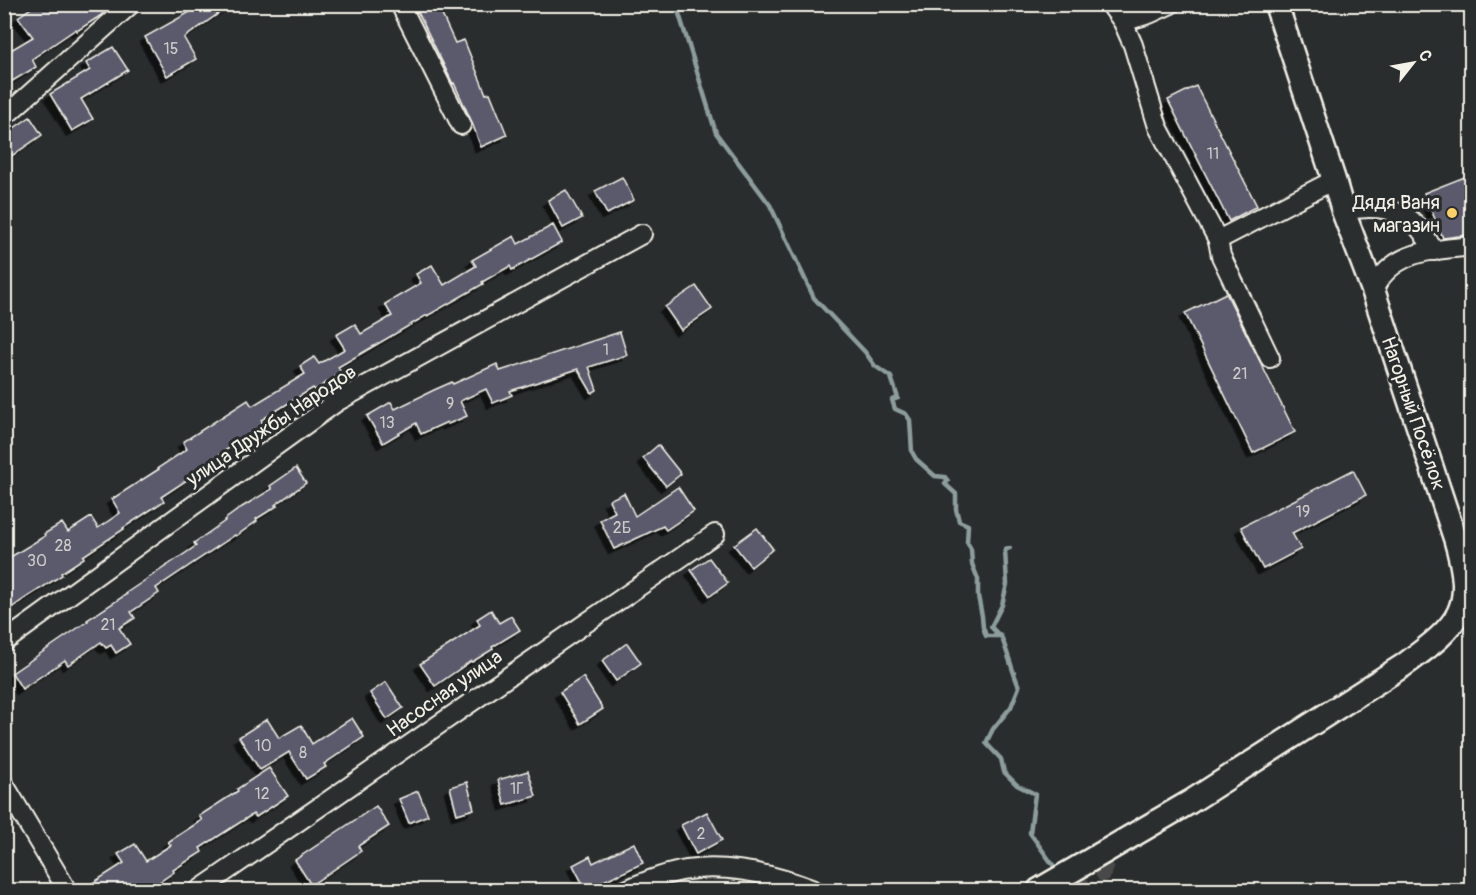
<svg xmlns="http://www.w3.org/2000/svg" width="1476" height="895" viewBox="0 0 1476 895" font-family="Pangolin,sans-serif">
  <style>
    .lines { fill: none; stroke-linecap: round; stroke-linejoin: round }
    .stream { stroke: #8c9d9c; stroke-width: 4.5 }
    .building { fill: #5a5a6c; stroke: #f4f1e8; stroke-width: 1.5; filter: url(#shadow) }
    .minor-tunnel { stroke: #484a4a; stroke-width: 18; stroke-dasharray: 18 9; stroke-linecap: butt }
    .minor-casing { stroke: #f4f1e8; stroke-width: 22 }
    .tertiary-casing { stroke: #f4f1e8; stroke-width: 27 }
    .minor { stroke: #2a2d2e; stroke-width: 18 }
    .tertiary { stroke: #2a2d2e; stroke-width: 22 }
    .poi-dot { fill: #ffd166; stroke: #2a2d2e; stroke-width: 2 }
    .labels { text-anchor: middle; stroke-width: 6; stroke-linejoin: round; paint-order: stroke }
    .number-label { font-size: 16px; fill: #cecbc9 }
    .poi-label { font-size: 20px; fill: #f4f1e8; stroke: #2a2d2e; text-anchor: end }
    .street-label { font-size: 20px; fill: #f4f1e8; stroke: #2a2d2e }
  </style>
  <defs>
    <filter id="shadow"><feDropShadow dx="-5.5" dy="5.5" stdDeviation="0" flood-color="#0009"/></filter>
  </defs>
  <rect width="100%" height="100%" fill="#2a2d2e"/>
  <filter id="ink" filterUnits="userSpaceOnUse"><feTurbulence type="fractalNoise" baseFrequency=".0167" numOctaves="2"/><feDisplacementMap in="SourceGraphic" scale="12" xChannelSelector="R" yChannelSelector="G"/><feConvolveMatrix kernelMatrix="1 2 1 2 8 2 1 2 1" color-interpolation-filters="sRGB"/></filter>
  <g filter="url(#ink)">
    <g class="lines">
      <g class="stream">
        <path d="M676 4 716 133 770 205 814 298 865 352 875 366 891 377 898 398 892 400 895 409 906 414 910 420 912 452 916 459 935 476 945 477 948 481 945 484 956 494V509L959 521 968 525 967 542 971 549 972 564 978 579V596L982 616 983 627 986 636H1001C1008 653 1012 670 1019 687L1011 707 993 729 986 743 1001 759 1004 772 1017 785 1035 794 1030 833 1058 872"/>
        <path d="M1000 636 991 627 1002 605 1007 584 1005 550 1010 548"/>
        <path d="M1064 881 1071 890"/>
      </g>
    </g>
    <g class="building">
      <path d="M37 4H98L103 14 77 31 76 29 32 59 36 67 4 86V54L33 37 18 17Z"/>
      <path d="M185 4H232L184 38 196 59 167 76 145 37 190 12Z"/>
      <path d="M414 4H437L455 43 464 40 486 94 490 93 507 135 481 147 471 120 454 83 453 84Z"/>
      <path d="M113 47 128 70 81 99 93 119 72 131 50 94 90 70 86 63Z"/>
      <path d="M1196 86 1257 206 1229 221 1168 100Z"/>
      <path d="M30 117 42 135 4 161V135Z"/>
      <path d="M1472 174V233L1467 235 1443 238 1424 193Z"/>
      <path d="M622 177 634 200 607 214 595 191Z"/>
      <path d="M566 190 582 218 563 228 548 200Z"/>
      <path d="M553 225 562 242 512 270 510 266 482 282 483 284 427 316V315L338 367 341 373 315 390 313 388 261 420 264 425 220 454 221 455 186 479 187 480 161 497 164 501 123 528 124 529 83 556 84 558 61 573 62 575 24 599 4 613V561L45 536 44 534 62 523 68 532 91 517 98 528 120 513 112 499 159 469 158 468 187 449 183 442 248 400 252 406 305 374 300 366 314 357 319 364 345 349 336 335 355 324 361 334 392 316 385 304 421 283 416 274 432 265 444 285 476 266 472 260 514 236 518 244Z"/>
      <path d="M696 286 712 309 681 330 665 307Z"/>
      <path d="M1226 293 1295 432 1253 453 1185 313Z"/>
      <path d="M620 332 627 355 589 367 597 390 592 393 578 369 510 391 512 395 493 403 486 389 460 401 467 416 448 424 447 422 421 434 416 423 383 443 367 416 391 402 395 409 434 390 452 382 453 384 497 364 500 371Z"/>
      <path d="M658 445 681 474 666 486 643 458Z"/>
      <path d="M296 468 306 483 275 505 277 506 256 519 257 521 236 536 235 535 156 588 159 593 131 612 135 618 119 628 130 644 116 653 111 645 106 648 101 642 68 665 65 660 22 689 12 673 88 621 87 620 127 594 126 593 196 546 194 543 225 521 224 520 242 507 272 489 270 486Z"/>
      <path d="M1353 470 1366 495 1292 533 1301 549 1263 569 1241 527Z"/>
      <path d="M678 487 694 511 666 530 663 526 614 549 600 520 615 512 609 500 624 493 635 516Z"/>
      <path d="M757 528 773 549 751 567 734 545Z"/>
      <path d="M709 558 728 583 710 596 691 570Z"/>
      <path d="M491 610 499 623 511 616 520 630 492 647 493 649 472 662 471 661 435 686 420 664 480 625 477 619Z"/>
      <path d="M627 643 641 663 616 681 602 661Z"/>
      <path d="M583 677 603 709 580 724 560 692Z"/>
      <path d="M386 682 403 708 387 719 370 693Z"/>
      <path d="M352 718 364 737 324 764 326 767 306 779 289 752 260 770 239 737 267 719 279 738 301 725 312 744Z"/>
      <path d="M269 768 288 796 256 817 253 814 200 848 202 852 173 870 174 872 146 891H80L124 863 118 854 135 844 146 861 171 845 168 842 202 820 199 816 238 791 237 789Z"/>
      <path d="M528 771 536 796 505 805 498 780Z"/>
      <path d="M467 782 474 809 457 814 450 787Z"/>
      <path d="M418 791 428 815 409 823 399 799Z"/>
      <path d="M376 806 389 826 358 846 361 851 311 885 295 860Z"/>
      <path d="M707 812 722 840 696 854 681 825Z"/>
      <path d="M634 843 643 863 618 875V874L586 890 573 865 590 856 593 863Z"/>
    </g>
    <g class="lines">
      <path class="minor-tunnel" d="M1073 890 1103 872 1113 847"/>
      <defs>
        <g id="minor">
          <path d="M400 4 461 125"/>
          <path d="M1110 4 1123 22 1133 45 1158 127 1218 240"/>
          <path d="M1123 22 1149 14 1171 4"/>
          <path d="M4 117 131 4"/>
          <path d="M1343 211C1365 206 1392 206 1411 220 1421 228 1428 240 1434 251"/>
          <path d="M1373 290C1394 249 1431 251 1472 246"/>
          <path d="M1270 358 1221 256 1218 240 1334 180"/>
          <path d="M4 642 338 401 642 234"/>
          <path d="M4 784 67 890"/>
          <path d="M199 890 715 534"/>
          <path d="M626 890C646 881 666 873 687 870 730 864 775 875 814 890"/>
        </g>
        <path id="tertiary" d="M1039 890 1190 802 1404 665C1461 623 1476 609 1455 538L1373 290 1343 211 1334 180 1276 4"/>
      </defs>
      <use href="#minor" class="minor-casing"/>
      <use href="#tertiary" class="tertiary-casing"/>
      <use href="#minor" class="minor"/>
      <use href="#tertiary" class="tertiary"/>
    </g>
  </g>
  <circle class="poi-dot" cx="1452" cy="213" r="6"/>
  <g class="labels">
    <g class="number-label">
      <text x="171" y="54">15</text>
      <text x="1213" y="159">11</text>
      <text x="606" y="355">1</text>
      <text x="1240" y="379">21</text>
      <text x="450" y="409">9</text>
      <text x="387" y="428">13</text>
      <text x="1303" y="517">19</text>
      <text x="622" y="533">2Б</text>
      <text x="63" y="551">28</text>
      <text x="37" y="566">30</text>
      <text x="108" y="630">21</text>
      <text x="263" y="751">10</text>
      <text x="303" y="758">8</text>
      <text x="517" y="794">1Г</text>
      <text x="262" y="799">12</text>
      <text x="701" y="839">2</text>
    </g>
    <g class="poi-label">
      <text x="1440" y="209">Дядя Ваня<tspan x="1440" dy="23">магазин</tspan></text>
    </g>
    <g class="street-label">
      <text transform="translate(1414 413) rotate(71)" y="7">Нагорный Посёлок</text>
      <text transform="translate(271 425) rotate(-34)" y="7">улица Дружбы Народов</text>
      <text transform="translate(444 693) rotate(-35)" y="7">Насосная улица</text>
    </g>
  </g>
  <rect width="1476" height="895" fill="none" stroke="#2a2d2e" stroke-width="24"/>
  <rect x="12" y="12" width="1452" height="871" fill="none" stroke="#f4f1e8" stroke-width="2" filter="url(#ink)"/>
  <g transform="translate(1413 63) rotate(59)" stroke="#2a2d2e" stroke-width="4.5" paint-order="stroke">
  <path d="M0-4.5L10 22L0 15L-10 22Z" fill="#f4f1e8"/>
  <text y="-9" font-size="16" font-weight="bold" text-anchor="middle" fill="#f4f1e8">С</text>
  </g>
</svg>
